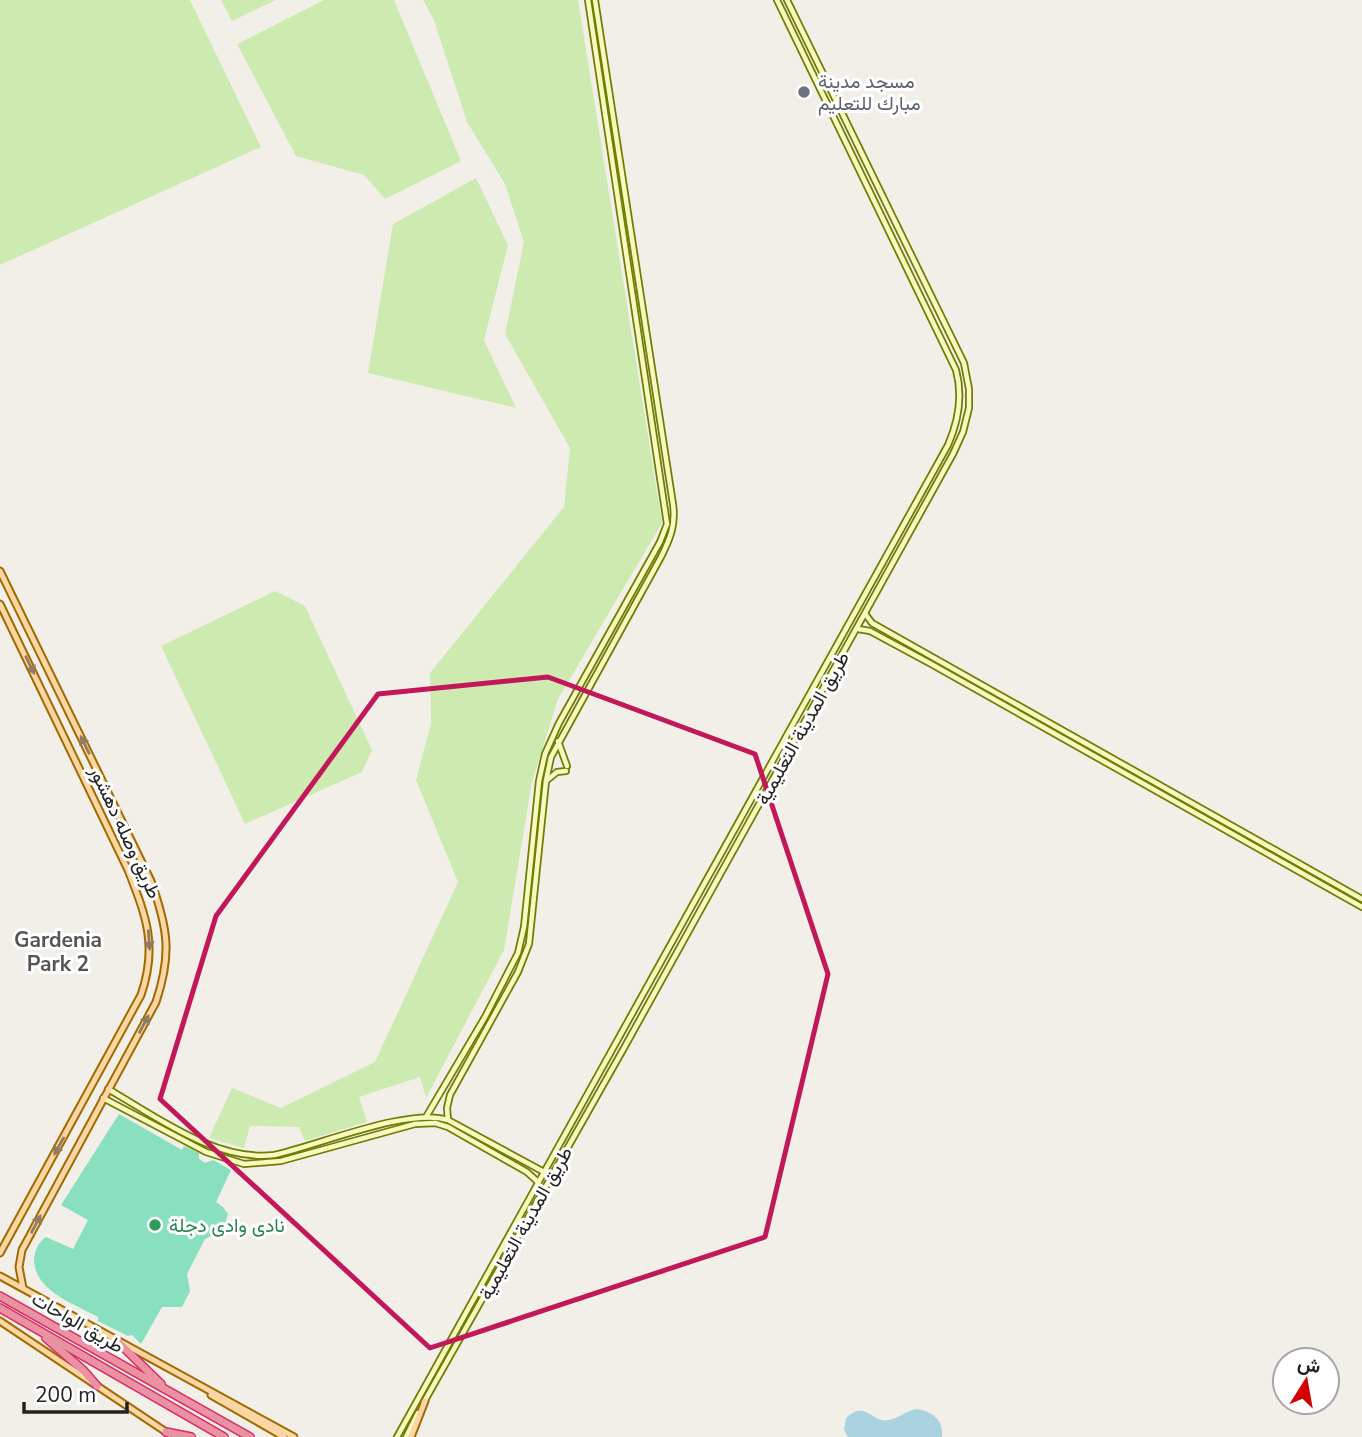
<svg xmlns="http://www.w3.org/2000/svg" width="1362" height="1437" viewBox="0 0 1362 1437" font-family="'Nunito Sans',Vazirmatn,sans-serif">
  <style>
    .grass { fill: #cdebb0 }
    .pitch { fill: #88e0be }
    .water { fill: #aad3df }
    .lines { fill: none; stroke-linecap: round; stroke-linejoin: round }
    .secondary-casing { stroke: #707d05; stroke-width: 8 }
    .primary-casing { stroke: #a06b00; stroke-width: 9 }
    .highway-casing { stroke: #dc2a67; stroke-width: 10 }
    .secondary { stroke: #f7fabf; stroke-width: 4.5 }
    .primary { stroke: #fcd6a4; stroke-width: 5 }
    .highway { stroke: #e892a2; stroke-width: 7 }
    .oneway { fill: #8f7c63 }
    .marked { fill: none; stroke: #c2185b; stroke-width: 5; stroke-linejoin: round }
    .worship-dot { fill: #6b7280; stroke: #fff; stroke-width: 2.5 }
    .leisure-dot { fill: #2e9e5b; stroke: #fff; stroke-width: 2.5 }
    .labels { text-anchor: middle; stroke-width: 6; stroke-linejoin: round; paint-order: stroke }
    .worship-label { font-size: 19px; fill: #5b616d; stroke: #fff; text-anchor: start }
    .street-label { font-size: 19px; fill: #222; stroke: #fff }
    .leisure-label { font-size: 19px; fill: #27864d; stroke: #fff; text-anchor: start }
    .neighbourhood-label { font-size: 21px; font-weight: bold; fill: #555; stroke: #fff }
  </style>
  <rect width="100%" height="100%" fill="#f2efe9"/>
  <g class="grass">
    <path d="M0 0H190L261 147 0 265Z"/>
    <path d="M221 0H276L232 21Z"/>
    <path d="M324 0H394L461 161 385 199 364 175 296 156 237 44Z"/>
    <path d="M423 0H578L662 523 558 699 532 782 504 950 426 1098 420 1077 359 1097 367 1122 305 1141 299 1127 250 1126 244 1148 209 1138 232 1088 281 1108 375 1062 458 882 416 780 431 723 430 673 564 507 570 448 505 334 524 242 505 184 467 122 434 20Z"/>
    <path d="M476 178 508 245 484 340 516 408 368 373 393 224Z"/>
    <path d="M275 591 305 606 372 750 362 772 245 824 161 646Z"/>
  </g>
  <path class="pitch" d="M119 1114 182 1150 184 1146 199 1153V1159L205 1163 213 1160 231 1170 216 1202 223 1207 228 1214 223 1231 205 1239 187 1274 190 1291 182 1307H162L141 1344 132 1335 128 1336 98 1321V1317C75 1304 36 1292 34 1261 34 1252 38 1242 46 1237L73 1249 88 1220 61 1205Z"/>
  <path class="water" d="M916 1409C932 1411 944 1420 942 1437H848L844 1430 846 1418C867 1399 871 1424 889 1420 899 1418 906 1411 916 1409Z"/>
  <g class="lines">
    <defs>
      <g id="secondary">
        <path d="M866 615 872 623 1362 899"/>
        <path d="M858 629 870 631 933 665 1362 907"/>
        <path d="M558 741 567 766"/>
        <path d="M546 781 557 772 566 771"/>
        <path d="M108 1089C157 1117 216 1162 274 1155 317 1146 408 1107 448 1120L544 1172"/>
        <path d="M103 1098 206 1152 244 1164 281 1161 415 1124 435 1123 448 1127 527 1172 538 1182"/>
        <path d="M426 1117 485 1017 518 953 524 927 539 781 545 754 559 723 660 542 667 524 588 0"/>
        <path d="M448 1120 447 1108 450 1095 518 972 529 944 546 781 551 757 661 557C670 539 676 525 673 504L595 0"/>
        <path d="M424 1402 624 1048 953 454 963 432 969 408V389L964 363 787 0"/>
        <path d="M397 1437 948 445C959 420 963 396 956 370L777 0"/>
        <path d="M406 1437 418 1413"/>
      </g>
      <g id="primary">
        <path d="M0 571 151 881C168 929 172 954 156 1002L22 1250 19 1267 23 1288"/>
        <path d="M0 604 128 870C146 916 158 946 141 995L0 1253"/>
        <path d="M0 1276 294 1437"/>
        <path d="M0 1321 169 1434"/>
        <path d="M211 1395 284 1437"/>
        <path d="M411 1437 425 1401"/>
      </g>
      <g id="highway">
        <path d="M0 1296 250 1437"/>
        <path d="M0 1308 224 1437"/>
        <path d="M46 1338 83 1370 97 1386"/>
        <path d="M116 1340 161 1384"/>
        <path d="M166 1432 191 1437"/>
      </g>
    </defs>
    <use href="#secondary" class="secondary-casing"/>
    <use href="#primary" class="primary-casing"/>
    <use href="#highway" class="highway-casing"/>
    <use href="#secondary" class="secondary"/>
    <use href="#primary" class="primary"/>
    <use href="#highway" class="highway"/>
  </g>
  <defs><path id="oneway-solid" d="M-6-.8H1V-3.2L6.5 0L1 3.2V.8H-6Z" transform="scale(1.75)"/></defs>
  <g class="oneway">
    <use href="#oneway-solid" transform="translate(30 665) rotate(64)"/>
    <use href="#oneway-solid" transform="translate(85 745) rotate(-116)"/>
    <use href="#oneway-solid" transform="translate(149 940) rotate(86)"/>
    <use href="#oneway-solid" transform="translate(144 1024) rotate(-62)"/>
    <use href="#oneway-solid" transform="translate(59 1146) rotate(119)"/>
    <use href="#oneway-solid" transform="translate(36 1224) rotate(-62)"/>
  </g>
  <path class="marked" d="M548 677 755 754 828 974 765 1237 430 1348 160 1099 216 916 378 694Z"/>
  <circle class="worship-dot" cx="804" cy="92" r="7"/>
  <circle class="leisure-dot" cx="155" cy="1225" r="7"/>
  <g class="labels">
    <g class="worship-label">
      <text x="818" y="88">مسجد مدينة<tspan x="818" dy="22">مبارك للتعليم</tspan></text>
    </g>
    <g class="street-label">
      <text transform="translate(802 728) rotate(-61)" y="7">طريق المدينة التعليمية</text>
      <text transform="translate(126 832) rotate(65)" y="7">طريق وصله دهشور</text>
      <text transform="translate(525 1223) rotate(-61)" y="7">طريق المدينة التعليمية</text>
      <text transform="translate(78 1322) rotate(30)" y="7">طريق الواحات</text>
    </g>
    <g class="leisure-label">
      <text x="169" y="1232">نادى وادى دجلة</text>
    </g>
    <g class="neighbourhood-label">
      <text x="58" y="947">Gardenia<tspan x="58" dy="24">Park 2</tspan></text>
    </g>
  </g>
  <g transform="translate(1306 1381) rotate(11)"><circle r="33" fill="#ffffff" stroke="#a7a7a7" stroke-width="2"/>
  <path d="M0-5L12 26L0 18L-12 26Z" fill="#d40000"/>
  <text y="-10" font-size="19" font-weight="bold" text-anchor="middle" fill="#222222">ش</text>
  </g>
  <path d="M24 1402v10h103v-10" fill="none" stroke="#222222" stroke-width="3.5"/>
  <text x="35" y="1402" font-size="21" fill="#222222" stroke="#ffffff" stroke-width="5" paint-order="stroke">200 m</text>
</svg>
